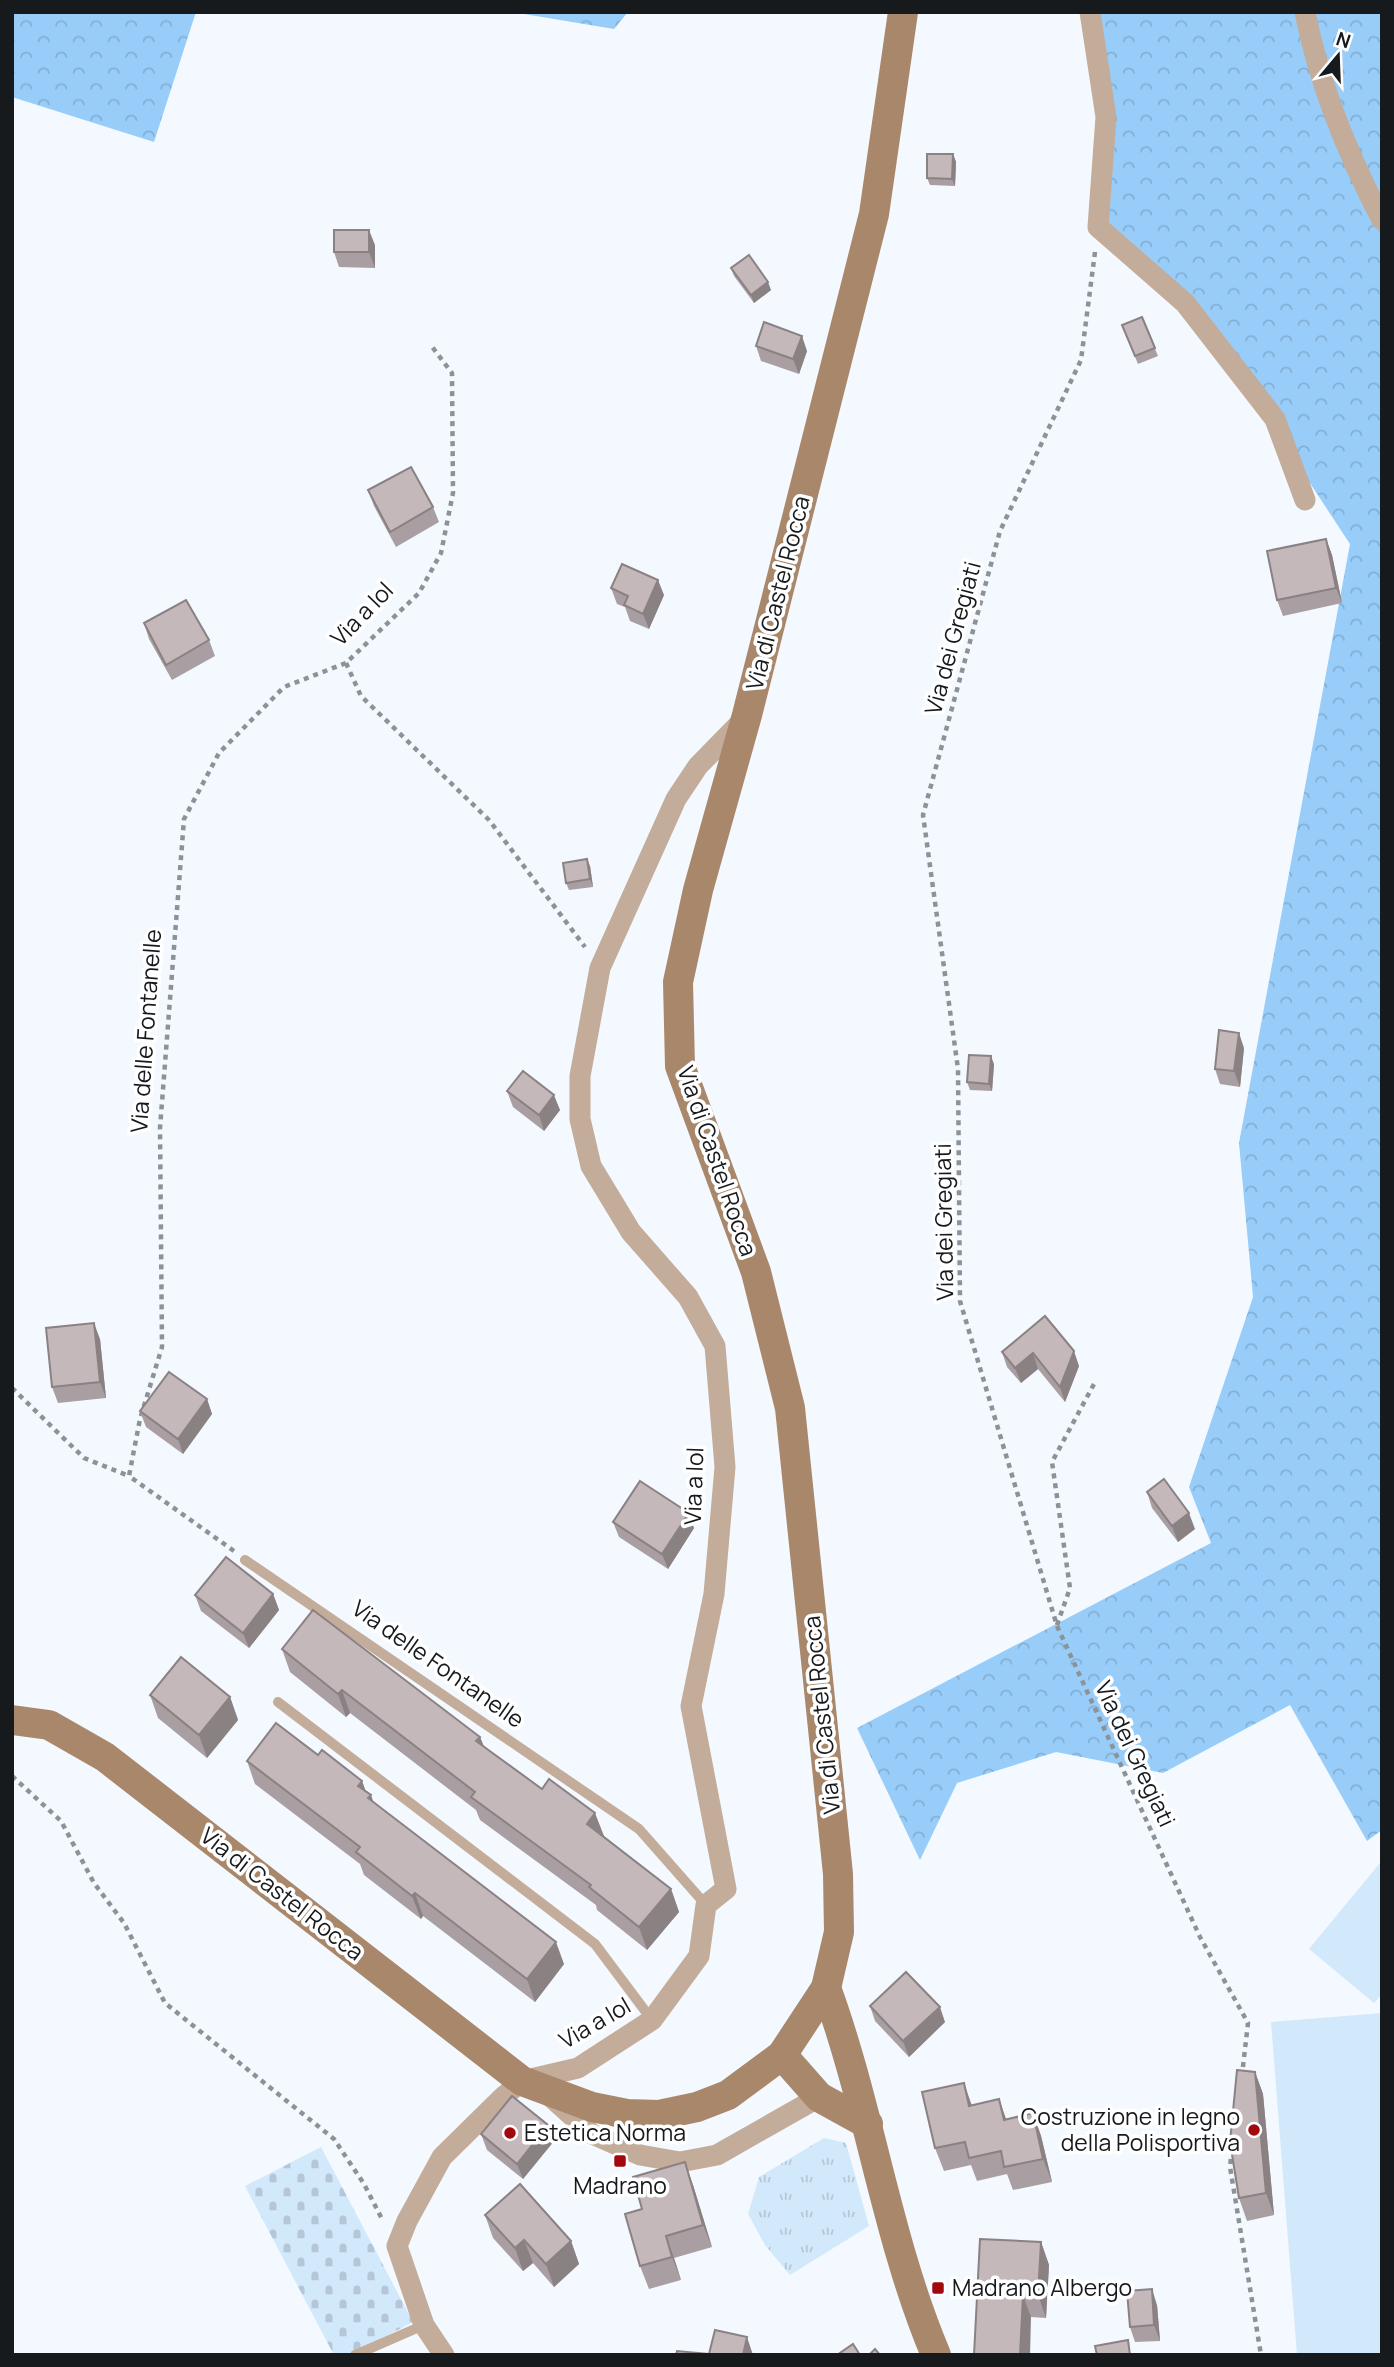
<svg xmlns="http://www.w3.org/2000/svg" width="1394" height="2367" viewBox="0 0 1394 2367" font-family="Manrope,sans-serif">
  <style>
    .forest { fill: url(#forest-crowns) }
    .cemetery { fill: url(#cemetery-stones) }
    .park { fill: url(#park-tufts) }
    .garden { fill: #d2e8fb }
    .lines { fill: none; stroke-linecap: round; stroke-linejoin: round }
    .path { stroke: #8d9296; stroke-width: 4.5; stroke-dasharray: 5 5; stroke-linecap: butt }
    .lane { stroke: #c3ac9a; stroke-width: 10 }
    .street { stroke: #c3ac9a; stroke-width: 21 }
    .secondary { stroke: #a8876b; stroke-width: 30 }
    .wall { fill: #a99ea1 }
    .shaded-wall { fill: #8a8183 }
    .building { fill: #c5b8bb; stroke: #8a8183; stroke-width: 2 }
    .poi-dot { fill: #a2090e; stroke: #fff; stroke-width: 2.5 }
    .labels { text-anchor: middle; stroke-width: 7; stroke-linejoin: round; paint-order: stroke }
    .street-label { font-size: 23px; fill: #171a1d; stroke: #fff }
    .poi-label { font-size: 23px; fill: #171a1d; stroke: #fff; text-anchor: start }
  </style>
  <defs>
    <pattern id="forest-crowns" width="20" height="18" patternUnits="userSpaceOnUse" patternTransform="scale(1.75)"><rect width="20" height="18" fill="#98cdf9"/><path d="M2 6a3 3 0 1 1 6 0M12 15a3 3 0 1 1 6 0" fill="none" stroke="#82afd5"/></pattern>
    <pattern id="cemetery-stones" width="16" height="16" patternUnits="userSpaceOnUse" patternTransform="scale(1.75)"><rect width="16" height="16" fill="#d2e8fb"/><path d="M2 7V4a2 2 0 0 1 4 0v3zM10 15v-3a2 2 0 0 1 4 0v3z" fill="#b4c6d7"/></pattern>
    <pattern id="park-tufts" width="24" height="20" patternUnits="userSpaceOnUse" patternTransform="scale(1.75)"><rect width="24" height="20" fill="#d2e8fb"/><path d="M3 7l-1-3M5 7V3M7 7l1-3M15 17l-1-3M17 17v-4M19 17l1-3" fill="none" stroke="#b4c6d7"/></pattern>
  </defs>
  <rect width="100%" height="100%" fill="#f3f9fe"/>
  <g class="forest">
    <path d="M12 12H196L154 142 12 97Z"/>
    <path d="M512 12H628L614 29Z"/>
    <path d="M1088 12H1382V1830L1367 1841 1290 1705 1163 1773 1056 1752 957 1783 920 1860 857 1728 1211 1543 1189 1487 1253 1297 1239 1143 1350 544 1210 331 1094 219 1100 90Z"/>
  </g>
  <path class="cemetery" d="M321 2147 413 2322 350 2355H334L245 2186Z"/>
  <path class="park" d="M824 2138 846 2143 869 2226 790 2275 765 2245 748 2214 759 2177Z"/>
  <g class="garden">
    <path d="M1380 1863 1382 1994 1374 2003 1309 1949Z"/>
    <path d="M1382 2013V2355H1297L1271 2022Z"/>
  </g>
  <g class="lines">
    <g class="path">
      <path d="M1095 252 1081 360 1000 531 923 815 958 1069 960 1301 1057 1626 1200 1937 1248 2023 1242 2075"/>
      <path d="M346 663 361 696 489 820 585 947"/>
      <path d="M12 1388 84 1458 129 1476"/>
      <path d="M234 1551 129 1476 140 1419 162 1347 160 1128 184 819 219 753 284 687 346 663 419 593 441 553 453 493 452 373 430 344"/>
      <path d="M1057 1625 1070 1588 1052 1462 1094 1384"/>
      <path d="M12 1776 61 1821 94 1883 124 1923 165 2003 334 2139 364 2184 382 2219"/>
      <path d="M1232 2149 1230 2167 1261 2355"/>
    </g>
    <g class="lane">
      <path d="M245 1560 639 1829 706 1905"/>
      <path d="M278 1702 595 1944 652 2020"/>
      <path d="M355 2355 424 2325"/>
    </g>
    <g class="street">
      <path d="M1090 12 1106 117 1098 227 1185 303 1275 419 1305 500"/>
      <path d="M1305 12C1319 84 1348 155 1382 220"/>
      <path d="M551 2097 592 2134 640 2155 680 2162 717 2155 819 2097"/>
      <path d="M444 2355 424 2325 397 2246 407 2221 442 2157 503 2097 522 2081 578 2068 652 2020 699 1956 706 1905 726 1889 691 1706 714 1594 725 1467 715 1346 688 1297 631 1232 591 1166 580 1119V1076L600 968 676 799 698 766 743 720"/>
    </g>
    <g class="secondary">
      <path d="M12 1720 49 1725 105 1757 522 2081 592 2107 627 2114 659 2115 697 2107 728 2095 782 2055 826 1988 839 1932 838 1874 790 1408 756 1272 680 1066 678 982 698 890 747 715 874 214 903 12"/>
      <path d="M826 1988C870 2108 886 2237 936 2355"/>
      <path d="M782 2055 819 2097 868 2124"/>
    </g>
  </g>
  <g class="wall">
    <path d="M953 154 956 162 955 186 930 185 927 178Z"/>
    <path d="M375 245V268L339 267 334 252Z"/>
    <path d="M731 268 771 290 754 303 734 276Z"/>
    <path d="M1142 317 1158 356 1138 364 1122 325Z"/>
    <path d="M756 346 807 351 799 374 761 361Z"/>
    <path d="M368 490 433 507 439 522 396 547 374 506Z"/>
    <path d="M1326 539 1332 555 1342 603 1283 616 1277 600Z"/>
    <path d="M611 588 664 595 649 629 630 621 625 607 617 604Z"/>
    <path d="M144 623 209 640 215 656 172 680 149 639Z"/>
    <path d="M590 866 593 887 569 890 566 883Z"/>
    <path d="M1244 1048 1240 1087 1220 1084 1215 1069Z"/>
    <path d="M994 1064 992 1091 970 1090 967 1082Z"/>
    <path d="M507 1091 560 1110 544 1131 513 1107Z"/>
    <path d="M1045 1316 1079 1366 1065 1402 1038 1369 1021 1383 1007 1367 1002 1352Z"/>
    <path d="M100 1339 106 1398 58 1403 52 1387Z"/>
    <path d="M207 1399 212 1414 183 1454 146 1427 140 1411Z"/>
    <path d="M1147 1492 1195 1529 1178 1542 1152 1508Z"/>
    <path d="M613 1522 694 1528 668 1569 619 1537Z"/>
    <path d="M273 1594 279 1610 249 1648 201 1611 195 1595Z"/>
    <path d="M282 1649 480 1737 484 1747 604 1836 671 1889 679 1912 647 1950 597 1910 596 1905 480 1820 476 1810 350 1713 346 1717 290 1672Z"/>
    <path d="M150 1695 230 1697 238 1720 207 1758 158 1718Z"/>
    <path d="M318 1755 362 1781 366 1792 373 1801 564 1964 535 2002 423 1916 421 1919 364 1875 360 1864 255 1784 247 1761Z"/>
    <path d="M870 2006 945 2022 909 2057 875 2021Z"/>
    <path d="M1255 2072 1263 2094 1274 2215 1247 2221 1239 2198Z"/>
    <path d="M999 2099 1006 2119 1033 2113 1041 2136 1052 2182 1013 2190 1007 2174 977 2181 971 2165 944 2171 935 2148 972 2105Z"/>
    <path d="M481 2134 554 2141 523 2179 487 2150Z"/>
    <path d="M693 2185 712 2247 674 2258 681 2280 649 2289 640 2266 642 2209Z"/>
    <path d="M485 2215 571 2241 579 2264 554 2287 533 2263 523 2271 493 2238Z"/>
    <path d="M1041 2242 1049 2265 1046 2318 1031 2317 974 2355Z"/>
    <path d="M1157 2305 1160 2341 1135 2342 1130 2327Z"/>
  </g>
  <g class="shaded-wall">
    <path d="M953 154 956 162 955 186 952 179Z"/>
    <path d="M369 230 375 245V268L369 252Z"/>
    <path d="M768 282 771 290 754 303 751 295Z"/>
    <path d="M802 336 807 351 799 374 793 359Z"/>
    <path d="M1326 539 1332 555 1342 603 1336 588Z"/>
    <path d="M658 580 664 595 649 629 643 614Z"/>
    <path d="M587 859 590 866 593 887 590 879Z"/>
    <path d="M1239 1033 1244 1048 1240 1087 1234 1071Z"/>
    <path d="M991 1056 994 1064 992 1091 989 1084Z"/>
    <path d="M554 1095 560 1110 544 1131 539 1115Z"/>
    <path d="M94 1323 100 1339 106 1398 100 1382Z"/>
    <path d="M1074 1351 1079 1366 1065 1402 1060 1387Z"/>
    <path d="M1033 1353 1038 1369 1021 1383 1015 1368Z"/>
    <path d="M207 1399 212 1414 183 1454 178 1439Z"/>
    <path d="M689 1513 694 1528 668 1569 662 1554Z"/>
    <path d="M1189 1513 1195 1529 1178 1542 1172 1526Z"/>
    <path d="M273 1594 279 1610 249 1648 243 1633Z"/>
    <path d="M342 1690 350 1713 346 1717 338 1694Z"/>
    <path d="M230 1697 238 1720 207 1758 199 1735Z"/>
    <path d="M480 1737 489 1759 476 1741Z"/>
    <path d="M362 1781 368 1798 371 1795 379 1818 358 1786Z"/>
    <path d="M595 1813 604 1836 595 1847 587 1824Z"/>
    <path d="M671 1889 679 1912 647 1950 639 1927Z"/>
    <path d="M415 1893 423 1916 421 1919 412 1896Z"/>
    <path d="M556 1942 564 1964 535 2002 527 1979Z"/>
    <path d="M940 2007 945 2022 909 2057 903 2041Z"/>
    <path d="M1255 2072 1263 2094 1274 2215 1266 2193Z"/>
    <path d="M964 2083 972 2106H969Z"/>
    <path d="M999 2099 1007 2122 1004 2120Z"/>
    <path d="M1033 2113 1041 2136 1052 2182 1043 2159Z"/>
    <path d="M548 2125 554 2141 523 2179 517 2164Z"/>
    <path d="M685 2162 693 2185 712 2247 703 2225Z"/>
    <path d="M666 2236 674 2258 681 2280 672 2257Z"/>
    <path d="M524 2240 533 2263 523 2271 515 2248Z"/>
    <path d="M571 2241 579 2264 554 2287 546 2264Z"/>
    <path d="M1041 2242 1049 2265 1046 2318 1038 2295Z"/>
    <path d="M1152 2289 1157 2305 1160 2341 1154 2325Z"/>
    <path d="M1023 2295 1031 2317 1030 2355H1020Z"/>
    <path d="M747 2337 753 2355H743Z"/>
  </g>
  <g class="building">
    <path d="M927 154H953L952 179 927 178Z"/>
    <rect x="334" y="230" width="35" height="22"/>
    <path d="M749 255 768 282 751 295 731 268Z"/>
    <path d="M1142 317 1155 348 1135 356 1122 325Z"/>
    <path d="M764 322 802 336 793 359 756 346Z"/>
    <path d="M411 467 433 507 390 532 368 490Z"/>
    <path d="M1326 539 1336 588 1277 600 1267 551Z"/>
    <path d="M622 564 658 580 643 614 624 605 628 596 611 588Z"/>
    <path d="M186 600 209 640 166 665 144 623Z"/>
    <path d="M587 859 590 879 566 883 563 863Z"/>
    <path d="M1219 1030 1239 1033 1234 1071 1215 1069Z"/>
    <path d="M969 1055 991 1056 989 1084 967 1082Z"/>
    <path d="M523 1071 554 1095 539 1115 507 1091Z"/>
    <path d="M1045 1316 1074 1351 1060 1387 1033 1353 1015 1368 1002 1352Z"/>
    <path d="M94 1323 100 1382 52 1387 46 1328Z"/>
    <path d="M169 1372 207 1399 178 1439 140 1411Z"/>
    <path d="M1164 1479 1189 1513 1172 1526 1147 1492Z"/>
    <path d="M640 1481 689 1513 662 1554 613 1522Z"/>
    <path d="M226 1557 273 1594 243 1633 195 1595Z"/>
    <path d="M313 1610 480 1737 476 1741 542 1789 549 1779 595 1813 587 1824 671 1889 639 1927 589 1887 591 1885 471 1797 475 1792 342 1690 338 1694 282 1649Z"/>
    <path d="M181 1657 230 1697 199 1735 150 1695Z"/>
    <path d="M276 1723 318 1755 322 1750 362 1781 358 1786 371 1795 368 1798 556 1942 527 1979 415 1893 412 1896 356 1852 360 1847 247 1761Z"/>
    <path d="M906 1972 940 2007 903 2041 870 2006Z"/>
    <path d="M1237 2070 1255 2072 1266 2193 1239 2198 1230 2142Z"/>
    <path d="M964 2083 969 2106 999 2099 1004 2120 1033 2113 1043 2159 1004 2167 1001 2151 969 2158 965 2142 935 2148 922 2092Z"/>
    <path d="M512 2096 548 2125 517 2164 481 2134Z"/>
    <path d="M685 2162 703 2225 666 2236 672 2257 640 2266 625 2214 642 2209 633 2177Z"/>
    <path d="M520 2184 571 2241 546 2264 524 2240 515 2248 485 2215Z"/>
    <path d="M980 2239 1041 2242 1038 2295H1023L1020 2355H974Z"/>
    <path d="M1152 2289 1154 2325 1130 2327 1127 2291Z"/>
    <path d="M715 2330 747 2337 743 2355H676L677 2351 709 2354Z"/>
    <path d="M1128 2340 1130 2355H1097L1095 2346Z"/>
    <path d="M853 2344 860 2355H837Z"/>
    <path d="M875 2349 880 2355H869Z"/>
  </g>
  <g class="poi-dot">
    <circle cx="1254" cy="2130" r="7"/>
    <circle cx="510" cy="2133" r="7"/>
    <rect x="613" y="2154" width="14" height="14" rx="3.5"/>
    <rect x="931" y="2281" width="14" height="14" rx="3.5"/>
  </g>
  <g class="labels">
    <g class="street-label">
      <text transform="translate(778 593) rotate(-76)" y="8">Via di Castel Rocca</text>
      <text transform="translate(362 614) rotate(-46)" y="8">Via a Iol</text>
      <text transform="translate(953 638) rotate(-75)" y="8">Via dei Gregiati</text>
      <text transform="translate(146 1031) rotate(-86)" y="8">Via delle Fontanelle</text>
      <text transform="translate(717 1161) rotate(71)" y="8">Via di Castel Rocca</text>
      <text transform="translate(944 1222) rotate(-91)" y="8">Via dei Gregiati</text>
      <text transform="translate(694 1486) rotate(-88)" y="8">Via a Iol</text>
      <text transform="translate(438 1664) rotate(35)" y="8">Via delle Fontanelle</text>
      <text transform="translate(822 1715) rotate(-96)" y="8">Via di Castel Rocca</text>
      <text transform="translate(1135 1754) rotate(65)" y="8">Via dei Gregiati</text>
      <text transform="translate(282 1894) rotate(38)" y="8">Via di Castel Rocca</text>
      <text transform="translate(595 2023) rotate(-30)" y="8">Via a Iol</text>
    </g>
    <g class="poi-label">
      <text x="1240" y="2125" text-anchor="end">Costruzione in legno<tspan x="1240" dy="26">della Polisportiva</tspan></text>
      <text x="524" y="2141">Estetica Norma</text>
      <text x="620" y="2194" text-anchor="middle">Madrano</text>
      <text x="952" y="2296">Madrano Albergo</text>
    </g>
  </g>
  <rect width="1394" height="2367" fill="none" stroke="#171a1d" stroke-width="28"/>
  <g transform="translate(1338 56) rotate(19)" stroke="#ffffff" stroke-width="5" paint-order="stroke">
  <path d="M0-5L12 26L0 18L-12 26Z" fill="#171a1d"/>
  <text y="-10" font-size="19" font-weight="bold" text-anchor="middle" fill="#171a1d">N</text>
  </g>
</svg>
